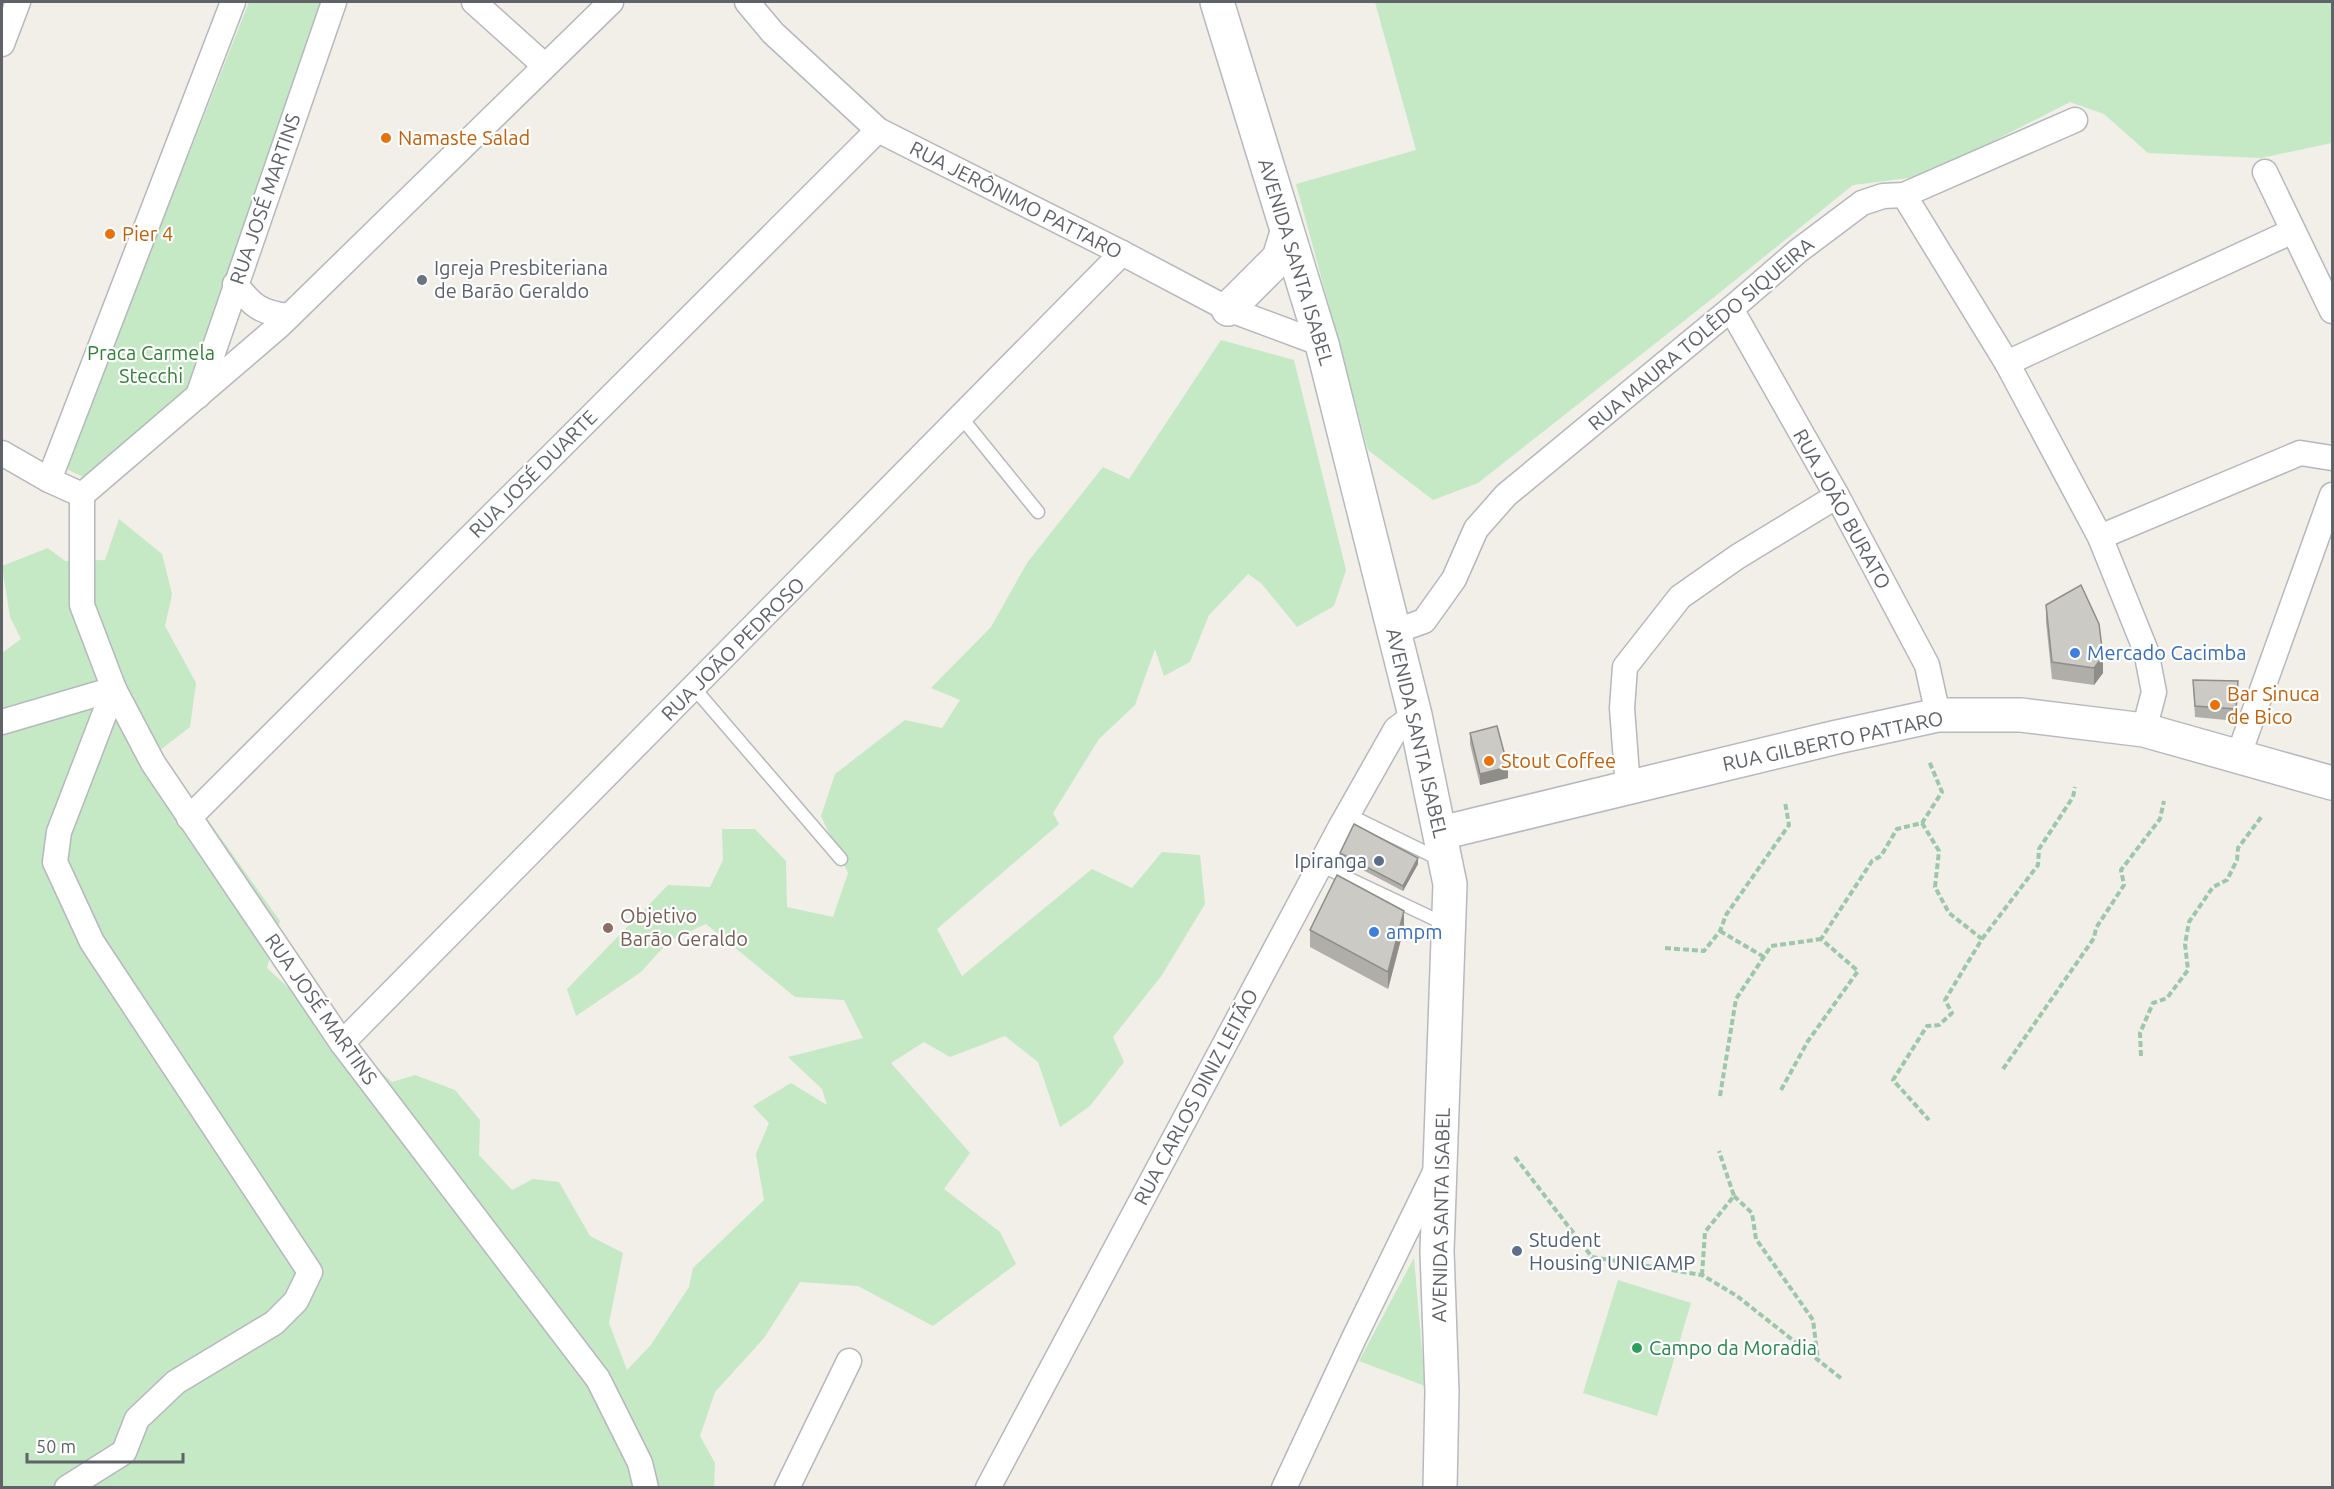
<svg xmlns="http://www.w3.org/2000/svg" width="2334" height="1489" viewBox="0 0 2334 1489" font-family="Ubuntu,sans-serif">
  <style>
    .green { fill: #c5e8c5 }
    .lines { fill: none; stroke-linecap: round; stroke-linejoin: round }
    .lane-casing { stroke: #b5b8bc; stroke-width: 15 }
    .street-casing { stroke: #b5b8bc; stroke-width: 27 }
    .secondary-casing { stroke: #b6babf; stroke-width: 36 }
    .path { stroke: #9cc7a9; stroke-width: 4; stroke-dasharray: 6 3; stroke-linecap: butt }
    .lane { stroke: #fff; stroke-width: 12 }
    .street { stroke: #fff; stroke-width: 24 }
    .secondary { stroke: #fff; stroke-width: 33 }
    .wall { fill: #afaea9 }
    .shaded-wall { fill: #8f8d8a }
    .building { fill: #cccac5; stroke: #8f8d8a; stroke-width: 1.5 }
    .food-dot { fill: #e8710a; stroke: #fff; stroke-width: 2 }
    .worship-dot { fill: #6b7280; stroke: #fff; stroke-width: 2 }
    .shop-dot { fill: #3f7fe0; stroke: #fff; stroke-width: 2 }
    .service-dot { fill: #5c6f8a; stroke: #fff; stroke-width: 2 }
    .education-dot { fill: #8d6e63; stroke: #fff; stroke-width: 2 }
    .leisure-dot { fill: #2e9e5b; stroke: #fff; stroke-width: 2 }
    .labels { text-anchor: middle; stroke-width: 4.5; stroke-linejoin: round; paint-order: stroke }
    .food-label { font-size: 20px; fill: #c56008; stroke: #fff; text-anchor: start }
    .street-label { font-size: 20px; fill: #5f6368; stroke: #fff }
    .worship-label { font-size: 20px; fill: #5b616d; stroke: #fff; text-anchor: start }
    .park-label { font-size: 20px; fill: #348238; stroke: #fff }
    .shop-label { font-size: 20px; fill: #366cbe; stroke: #fff; text-anchor: start }
    .service-label { font-size: 20px; fill: #4e5e75; stroke: #fff; text-anchor: end }
    .education-label { font-size: 20px; fill: #785e54; stroke: #fff; text-anchor: start }
    .leisure-label { font-size: 20px; fill: #27864d; stroke: #fff; text-anchor: start }
  </style>
  <rect width="100%" height="100%" fill="#f1efe8"/>
  <g class="green">
    <path d="M249 2H321L186 392 87 479 65 468Z"/>
    <path d="M1375 2H2332V143L2261 158 2148 153 2104 114 2070 102 1925 176 1853 185 1718 294 1478 483 1433 500 1368 450 1296 184 1416 150Z"/>
    <path d="M1221 340 1294 360 1346 570 1334 606 1297 627 1261 583 1248 574 1209 615 1190 662 1164 676 1155 649 1135 705 1099 739 1053 813 1059 824 937 929 962 976 1092 869 1132 888 1162 852 1200 855 1205 904 1162 975 1113 1037 1124 1062 1090 1106 1060 1127 1038 1062 1005 1036 950 1057 924 1042 891 1063 970 1153 944 1189 1000 1232 1016 1264 933 1326 858 1286 800 1282 764 1338 715 1392 700 1436 715 1463 714 1487 2 1488V653L21 639 10 617 2 566 48 548 65 561 105 560 119 519 162 554 172 594 165 626 196 683 190 727 159 751 280 921 267 968 392 1082 415 1075 455 1090 480 1120 479 1155 512 1190 533 1179 559 1182 590 1236 623 1253 609 1323 627 1370 650 1346 689 1287 693 1268 764 1200 756 1154 769 1123 753 1106 791 1083 827 1105 822 1089 788 1057 863 1038 844 1000 795 997 706 924 669 941 641 972 576 1016 567 989 668 885 710 887 723 860 722 829H755L786 861 787 907 833 917 848 873 821 816 835 774 905 720 942 728 960 700 931 688 991 627 1027 563 1103 467 1129 479Z"/>
    <path d="M1414 1258 1425 1386 1359 1361Z"/>
    <path d="M1618 1280 1691 1303 1657 1416 1583 1393Z"/>
  </g>
  <g class="lines">
    <defs>
      <g id="lane">
        <path d="M961 417 1038 512"/>
        <path d="M694 688 841 859"/>
        <path d="M1347 814 1439 859"/>
        <path d="M1320 865 1447 925"/>
      </g>
      <g id="street">
        <path d="M474 2 544 65"/>
        <path d="M747 2 773 33 878 130 1122 253 1228 309 1322 344"/>
        <path d="M2 44 18 2"/>
        <path d="M2265 172 2332 311"/>
        <path d="M1904 195 2007 363 2100 537 2146 651 2154 692 2144 730"/>
        <path d="M235 284C252 305 260 313 289 316"/>
        <path d="M1731 309 1837 496 1927 665 1938 715"/>
        <path d="M2007 363 2293 231"/>
        <path d="M198 396 334 2"/>
        <path d="M2 453 49 480 82 495"/>
        <path d="M49 480 233 2"/>
        <path d="M82 495V605L114 689 153 763 342 1043 598 1379 640 1463 646 1488"/>
        <path d="M82 495 279 326 611 2"/>
        <path d="M2100 537 2300 453 2332 458"/>
        <path d="M1393 632 1424 621 1454 579 1476 529 1506 495 1731 309 1798 251 1862 203 1883 196 1904 195 2075 120"/>
        <path d="M2 722 114 689"/>
        <path d="M2238 757 2332 495"/>
        <path d="M1628 788 1622 708 1625 667 1680 597 1737 557 1837 496"/>
        <path d="M189 818 878 130"/>
        <path d="M342 1043 1122 253"/>
        <path d="M67 1488 124 1452 137 1419 176 1382 274 1323 296 1301 310 1272 92 942 55 862 59 832 114 689"/>
        <path d="M787 1488 849 1361"/>
        <path d="M988 1488 1340 828 1396 729 1415 715"/>
        <path d="M1284 1488 1354 1338 1437 1168"/>
      </g>
      <g id="secondary">
        <path d="M1217 2 1322 344 1415 715 1450 884 1437 1251 1442 1392 1440 1488"/>
        <path d="M1228 309 1279 258 1287 232"/>
        <path d="M1441 833 1837 737 1938 715H2021L2144 730 2332 783"/>
      </g>
    </defs>
    <use href="#lane" class="lane-casing"/>
    <use href="#street" class="street-casing"/>
    <use href="#secondary" class="secondary-casing"/>
    <g class="path">
      <path d="M1922 823 1939 851 1935 887 1949 913 1982 939 1945 1000 1952 1013 1939 1025 1927 1026 1893 1080 1929 1120"/>
      <path d="M1720 931 1764 957"/>
      <path d="M1982 939 2038 865 2039 849 2073 797 2075 787"/>
      <path d="M1665 948 1704 951 1720 931 1726 915 1789 825 1785 802"/>
      <path d="M2141 1056 2140 1033 2153 1003 2167 998 2188 970 2185 944 2189 922 2213 887 2227 880 2237 860 2238 848 2262 816"/>
      <path d="M2003 1069 2094 938 2096 928 2124 885 2121 870 2160 819 2164 801"/>
      <path d="M1781 1090 1808 1041 1858 971 1821 939 1872 861 1881 856 1897 829 1922 823 1942 792 1929 761"/>
      <path d="M1720 1096 1736 999 1771 946 1821 939"/>
      <path d="M1515 1157 1592 1257 1702 1275 1737 1296 1842 1379"/>
      <path d="M1734 1196 1752 1213 1756 1239 1813 1320 1818 1360"/>
      <path d="M1702 1275 1705 1232 1734 1196 1719 1151"/>
    </g>
    <use href="#lane" class="lane"/>
    <use href="#street" class="street"/>
    <use href="#secondary" class="secondary"/>
  </g>
  <g class="wall">
    <path d="M2046 605 2103 673 2094 685 2052 679 2046 622Z"/>
    <path d="M2193 680 2238 693 2236 721 2195 717Z"/>
    <path d="M1470 733 1508 778 1480 785 1470 744Z"/>
    <path d="M1340 853 1418 864 1403 891 1340 858Z"/>
    <path d="M1404 928 1388 989 1310 947V930Z"/>
  </g>
  <g class="shaded-wall">
    <path d="M2103 656V673L2094 685V668Z"/>
    <path d="M1508 767V778L1480 785V774Z"/>
    <path d="M1418 858V864L1403 891V886Z"/>
    <path d="M1404 911V928L1388 989V972Z"/>
  </g>
  <g class="building">
    <path d="M2081 585 2099 624 2103 656 2094 668 2052 662 2046 605Z"/>
    <path d="M2193 680 2238 681 2236 709 2195 706Z"/>
    <path d="M1497 726 1508 767 1480 774 1470 733Z"/>
    <path d="M1354 824 1418 858 1403 886 1340 853Z"/>
    <path d="M1337 875 1404 911 1388 972 1310 930Z"/>
  </g>
  <g class="food-dot">
    <circle cx="386" cy="138" r="6"/>
    <circle cx="110" cy="234" r="6"/>
    <circle cx="2215" cy="705" r="6"/>
    <circle cx="1489" cy="761" r="6"/>
  </g>
  <circle class="worship-dot" cx="422" cy="280" r="6"/>
  <g class="shop-dot">
    <circle cx="2075" cy="653" r="6"/>
    <circle cx="1374" cy="932" r="6"/>
  </g>
  <g class="service-dot">
    <circle cx="1379" cy="861" r="6"/>
    <circle cx="1517" cy="1251" r="6"/>
  </g>
  <circle class="education-dot" cx="608" cy="928" r="6"/>
  <circle class="leisure-dot" cx="1637" cy="1348" r="6"/>
  <g class="labels">
    <g class="food-label">
      <text x="398" y="145">Namaste Salad</text>
      <text x="122" y="241">Pier 4</text>
      <text x="2227" y="701">Bar Sinuca<tspan x="2227" dy="23">de Bico</tspan></text>
      <text x="1501" y="768">Stout Coffee</text>
    </g>
    <g class="street-label">
      <text transform="translate(265 199) rotate(-71)" y="7">RUA JOSÉ MARTINS</text>
      <text transform="translate(1016 200) rotate(27)" y="7">RUA JERÔNIMO PATTARO</text>
      <text transform="translate(1296 262) rotate(73)" y="7">AVENIDA SANTA ISABEL</text>
      <text transform="translate(1701 334) rotate(-40)" y="7">RUA MAURA TOLÊDO SIQUEIRA</text>
      <text transform="translate(533 474) rotate(-45)" y="7">RUA JOSÉ DUARTE</text>
      <text transform="translate(1842 509) rotate(61)" y="7">RUA JOÃO BURATO</text>
      <text transform="translate(733 649) rotate(-45)" y="7">RUA JOÃO PEDROSO</text>
      <text transform="translate(1417 733) rotate(77)" y="7">AVENIDA SANTA ISABEL</text>
      <text transform="translate(1833 741) rotate(-12)" y="7">RUA GILBERTO PATTARO</text>
      <text transform="translate(321 1009) rotate(55)" y="7">RUA JOSÉ MARTINS</text>
      <text transform="translate(1196 1097) rotate(-62)" y="7">RUA CARLOS DINIZ LEITÃO</text>
      <text transform="translate(1441 1215) rotate(-89)" y="7">AVENIDA SANTA ISABEL</text>
    </g>
    <g class="worship-label">
      <text x="434" y="275">Igreja Presbiteriana<tspan x="434" dy="23">de Barão Geraldo</tspan></text>
    </g>
    <g class="park-label">
      <text x="151" y="360">Praca Carmela<tspan x="151" dy="23">Stecchi</tspan></text>
    </g>
    <g class="shop-label">
      <text x="2087" y="660">Mercado Cacimba</text>
      <text x="1386" y="939">ampm</text>
    </g>
    <g class="service-label">
      <text x="1367" y="868">Ipiranga</text>
      <text x="1529" y="1247" text-anchor="start">Student<tspan x="1529" dy="23">Housing UNICAMP</tspan></text>
    </g>
    <g class="education-label">
      <text x="620" y="923">Objetivo<tspan x="620" dy="23">Barão Geraldo</tspan></text>
    </g>
    <g class="leisure-label">
      <text x="1649" y="1355">Campo da Moradia</text>
    </g>
  </g>
  <rect width="2334" height="1489" fill="none" stroke="#5f6368" stroke-width="6"/>
  <path d="M27 1453v9h156v-9" fill="none" stroke="#5f6368" stroke-width="3"/>
  <text x="36" y="1453" font-size="18" fill="#5f6368" stroke="#ffffff" stroke-width="4.5" paint-order="stroke">50 m</text>
</svg>
